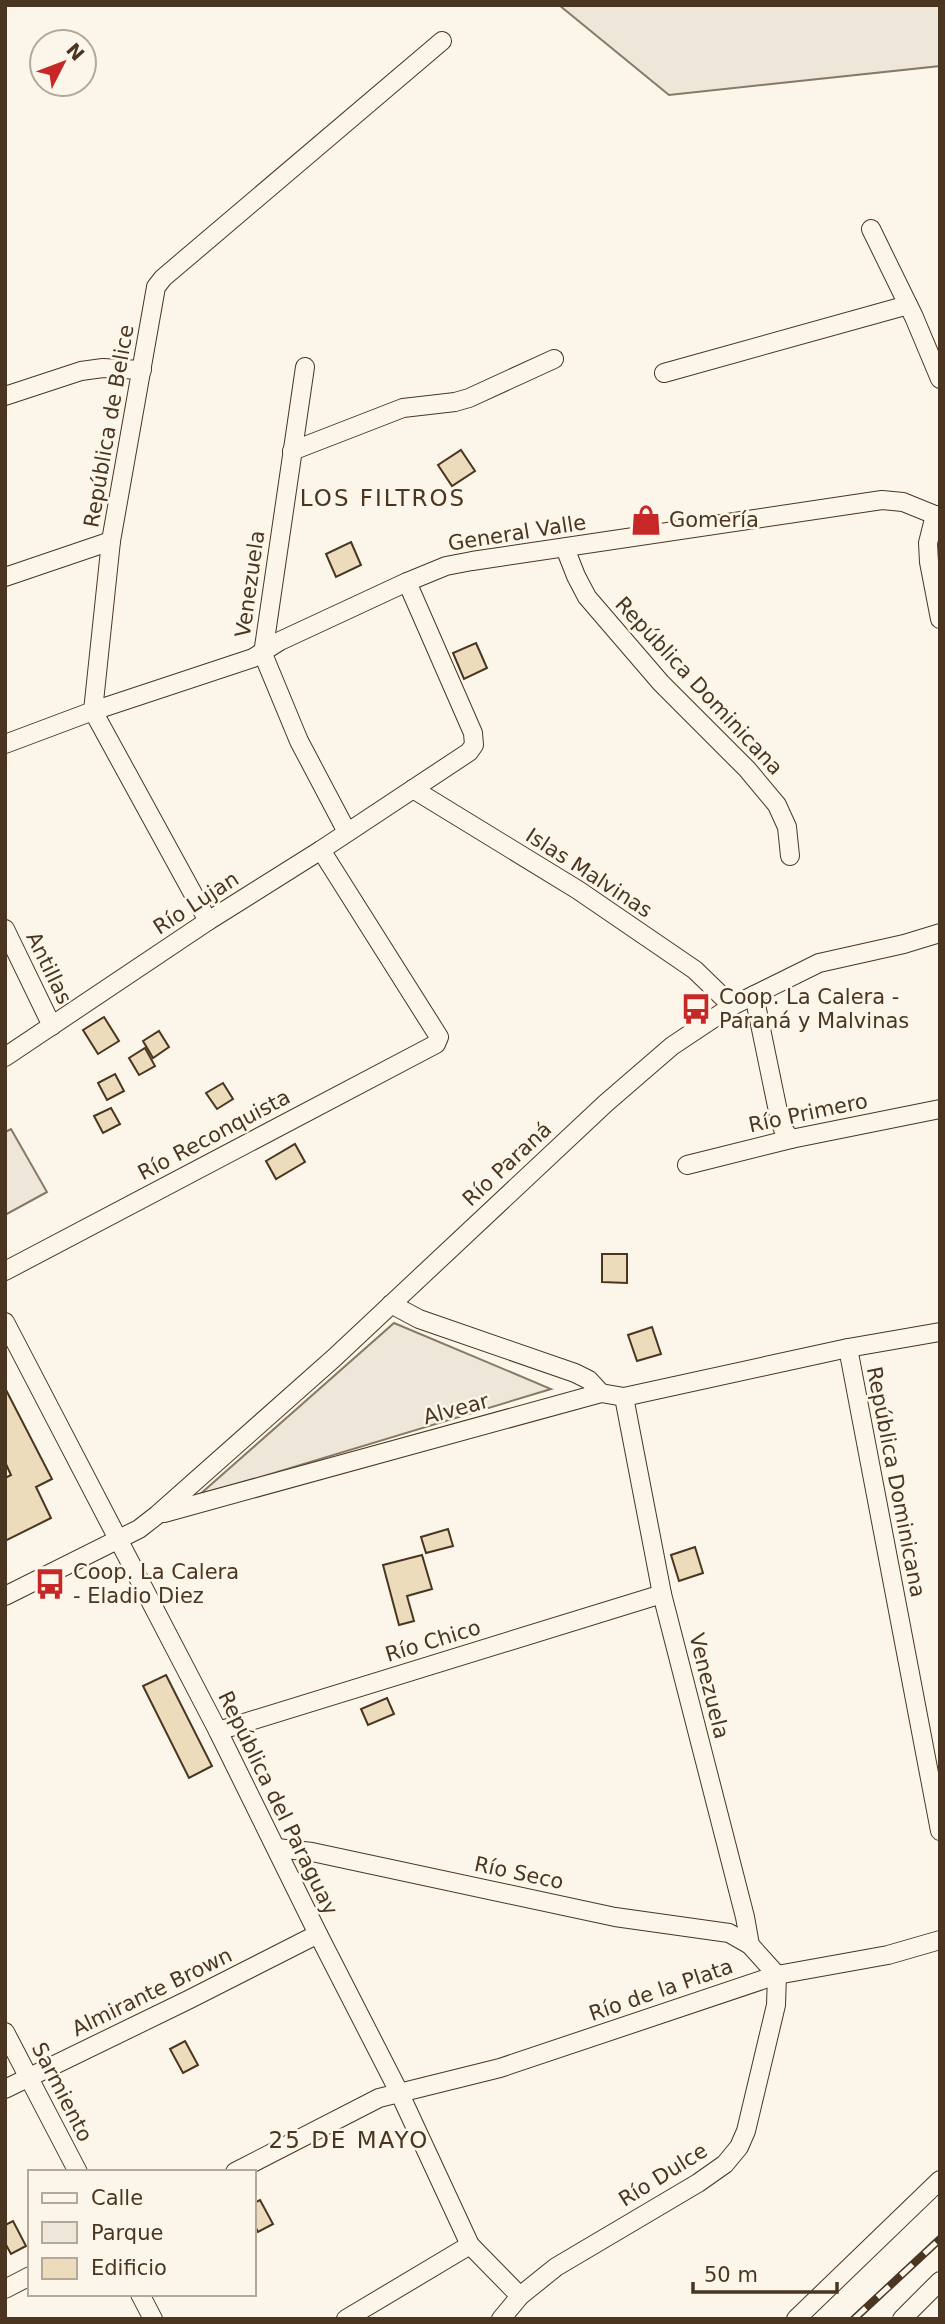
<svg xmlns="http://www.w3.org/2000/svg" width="945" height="2324" viewBox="0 0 945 2324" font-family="'DejaVu Sans',sans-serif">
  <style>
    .green { fill: #ede6d9; stroke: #887966; stroke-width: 2 }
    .building { fill: #ecdcbc; stroke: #4a3520; stroke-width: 2 }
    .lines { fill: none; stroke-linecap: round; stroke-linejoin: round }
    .minor-casing { stroke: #4a3520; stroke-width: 20 }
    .minor { stroke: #fbf6e9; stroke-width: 18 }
    .rail-casing { stroke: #4a3520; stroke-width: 8 }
    .rail { stroke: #fbf6e9; stroke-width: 5; stroke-dasharray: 16; stroke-linecap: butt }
    .labels { text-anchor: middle; stroke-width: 5; stroke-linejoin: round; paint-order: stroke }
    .street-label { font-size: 21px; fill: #4a3520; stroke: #fbf6e9 }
    .poi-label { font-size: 21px; fill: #4a3520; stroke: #fbf6e9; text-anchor: start }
    .neighbourhood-label { font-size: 23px; letter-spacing: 2px; fill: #4a3520; stroke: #fbf6e9 }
  </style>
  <rect width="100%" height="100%" fill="#fbf6e9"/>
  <g class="green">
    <path d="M559 5H940V66L669 95Z"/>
    <path d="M11 1129 47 1192 5 1215V1132Z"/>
    <path d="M394 1323 551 1389 198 1496Z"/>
  </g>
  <g class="building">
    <path d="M461 450 475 471 452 486 438 465Z"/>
    <path d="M351 542 361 565 336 577 326 554Z"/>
    <path d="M476 643 487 668 464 679 453 653Z"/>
    <path d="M104 1017 119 1041 98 1054 83 1030Z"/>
    <path d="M159 1031 169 1047 153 1058 143 1041Z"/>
    <path d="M145 1048 155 1066 139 1075 129 1058Z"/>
    <path d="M115 1074 124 1091 107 1100 98 1083Z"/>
    <path d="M223 1083 233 1099 217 1109 206 1093Z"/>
    <path d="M111 1108 120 1124 103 1133 94 1116Z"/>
    <path d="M295 1144 305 1162 276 1179 266 1161Z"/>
    <path d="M602 1254H627V1283L602 1282Z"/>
    <path d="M652 1327 661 1354 637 1361 628 1335Z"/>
    <path d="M5 1388 52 1479 36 1487 51 1518 5 1541V1478L11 1475 5 1462Z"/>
    <path d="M448 1529 453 1546 426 1553 421 1537Z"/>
    <path d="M695 1547 703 1573 679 1581 671 1555Z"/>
    <path d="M422 1555 432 1589 407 1596 414 1621 399 1625 383 1565Z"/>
    <path d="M166 1675 212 1766 189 1778 143 1686Z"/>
    <path d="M387 1698 394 1714 368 1725 361 1709Z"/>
    <path d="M185 2041 198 2065 183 2073 170 2049Z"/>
    <path d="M260 2200 273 2224 258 2232 254 2224V2203Z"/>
    <path d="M13 2221 26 2246 11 2254 5 2243V2225Z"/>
  </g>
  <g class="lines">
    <defs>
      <g id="minor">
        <path d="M871 229 914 317 940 379"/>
        <path d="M305 367 263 654 299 741 347 832"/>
        <path d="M664 373 908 305"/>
        <path d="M5 396 81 371 103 368 142 370"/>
        <path d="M292 451 403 408 455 402 469 398 554 359"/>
        <path d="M935 515 928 543 929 562 940 619"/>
        <path d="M565 548 576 576 587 597 661 683 747 769 777 805 787 827 790 856"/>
        <path d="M5 577 111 541"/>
        <path d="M5 744 93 711 253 658 280 641 407 582 446 566 472 561 882 500 903 502 940 517"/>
        <path d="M413 789 578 890 695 970 732 1006"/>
        <path d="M208 921 93 711 111 541 156 287 163 278 442 41"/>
        <path d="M5 929 52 1026"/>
        <path d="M754 995 779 1116 783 1129 791 1139"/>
        <path d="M5 1057 208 921 321 850 469 752 474 745 473 733 407 582"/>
        <path d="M687 1165 791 1139 940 1109"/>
        <path d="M5 1271 436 1044 439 1037 321 850"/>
        <path d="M391 1304 419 1319 575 1373 589 1380 601 1393"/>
        <path d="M5 1322 218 1731 318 1934 399 2092 470 2245 520 2296"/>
        <path d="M848 1348 940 1831"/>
        <path d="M164 1513 601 1393 624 1397 848 1348 940 1332"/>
        <path d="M5 1596 139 1529 157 1515 334 1358 606 1103 672 1046 732 1006 819 963 904 944 940 933"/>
        <path d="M218 1731 662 1594"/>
        <path d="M277 1848 312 1852 615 1917 729 1933 750 1945"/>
        <path d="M5 2032 78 2172"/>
        <path d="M5 2089 188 2000 318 1934"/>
        <path d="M235 2172 379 2098 500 2068 777 1975 888 1955 940 1940"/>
        <path d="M5 2289 30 2276"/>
        <path d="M140 2294 153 2319"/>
        <path d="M346 2319 470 2245"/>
        <path d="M501 2319 520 2296 556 2267 698 2183 725 2164 739 2147 746 2131 776 2005 777 1975 750 1945 745 1917 662 1594 624 1397"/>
        <path d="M796 2319 940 2180"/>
        <path d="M902 2319 940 2281"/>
      </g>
    </defs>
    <use href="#minor" class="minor-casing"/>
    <use href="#minor" class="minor"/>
    <defs>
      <path id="rail" d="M854 2319 940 2239"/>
    </defs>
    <use href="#rail" class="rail-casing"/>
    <use href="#rail" class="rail"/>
  </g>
  <defs>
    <symbol id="shop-bare" viewBox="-9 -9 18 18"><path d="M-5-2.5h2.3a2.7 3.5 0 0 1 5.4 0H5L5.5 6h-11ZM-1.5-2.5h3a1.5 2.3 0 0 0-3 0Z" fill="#c62828" stroke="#fbf6e9" stroke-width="2.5" paint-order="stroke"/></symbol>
    <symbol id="bus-bare" viewBox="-9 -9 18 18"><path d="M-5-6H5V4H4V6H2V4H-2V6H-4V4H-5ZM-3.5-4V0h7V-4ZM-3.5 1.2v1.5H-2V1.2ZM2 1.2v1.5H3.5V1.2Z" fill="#c62828" stroke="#fbf6e9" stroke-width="2.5" paint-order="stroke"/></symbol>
  </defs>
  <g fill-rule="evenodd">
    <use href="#shop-bare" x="624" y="498" width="44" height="44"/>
    <use href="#bus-bare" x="674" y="987" width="44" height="44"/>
    <use href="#bus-bare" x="28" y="1562" width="44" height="44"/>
  </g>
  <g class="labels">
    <g class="street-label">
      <text transform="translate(109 426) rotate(-80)" y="7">República de Belice</text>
      <text transform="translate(517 533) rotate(-9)" y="7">General Valle</text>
      <text transform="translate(250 584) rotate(-82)" y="7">Venezuela</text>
      <text transform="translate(699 686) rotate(47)" y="7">República Dominicana</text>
      <text transform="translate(589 873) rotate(33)" y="7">Islas Malvinas</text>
      <text transform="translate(196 903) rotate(-33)" y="7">Río Lujan</text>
      <text transform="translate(49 968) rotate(64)" y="7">Antillas</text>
      <text transform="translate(808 1113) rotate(-12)" y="7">Río Primero</text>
      <text transform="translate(214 1135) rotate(-28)" y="7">Río Reconquista</text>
      <text transform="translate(507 1164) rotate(-43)" y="7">Río Paraná</text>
      <text transform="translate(456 1409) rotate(-15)" y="7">Alvear</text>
      <text transform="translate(896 1482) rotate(79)" y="7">República Dominicana</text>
      <text transform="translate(433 1641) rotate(-17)" y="7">Río Chico</text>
      <text transform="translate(709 1686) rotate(76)" y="7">Venezuela</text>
      <text transform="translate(278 1803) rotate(64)" y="7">República del Paraguay</text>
      <text transform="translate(519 1873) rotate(12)" y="7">Río Seco</text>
      <text transform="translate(661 1990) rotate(-19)" y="7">Río de la Plata</text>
      <text transform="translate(152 1992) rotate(-26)" y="7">Almirante Brown</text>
      <text transform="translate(62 2092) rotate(63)" y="7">Sarmiento</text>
      <text transform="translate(663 2175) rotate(-32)" y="7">Río Dulce</text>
    </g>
    <g class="poi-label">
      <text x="669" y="527">Gomería</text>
      <text x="719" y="1004">Coop. La Calera -<tspan x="719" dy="24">Paraná y Malvinas</tspan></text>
      <text x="73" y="1579">Coop. La Calera<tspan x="73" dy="24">- Eladio Diez</tspan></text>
    </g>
    <g class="neighbourhood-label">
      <text x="383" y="506">LOS FILTROS</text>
      <text x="349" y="2148">25 DE MAYO</text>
    </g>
  </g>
  <rect width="945" height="2324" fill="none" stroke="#4a3520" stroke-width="14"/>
  <rect x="28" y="2170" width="228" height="126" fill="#fbf6e9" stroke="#b4a999" stroke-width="2"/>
  <rect x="42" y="2193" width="35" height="10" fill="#fbf6e9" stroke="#b4a999" stroke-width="2"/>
  <text x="91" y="2205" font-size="21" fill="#4a3520">Calle</text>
  <rect x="42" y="2222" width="35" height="21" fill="#ede6d9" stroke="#b4a999" stroke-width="2"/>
  <text x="91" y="2240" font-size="21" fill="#4a3520">Parque</text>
  <rect x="42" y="2258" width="35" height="21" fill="#ecdcbc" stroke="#b4a999" stroke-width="2"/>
  <text x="91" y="2275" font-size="21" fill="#4a3520">Edificio</text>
  <g transform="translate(63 63) rotate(48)"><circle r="33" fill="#fbf6e9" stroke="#b4a999" stroke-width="2"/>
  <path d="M0-5L12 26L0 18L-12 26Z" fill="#c62828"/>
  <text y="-10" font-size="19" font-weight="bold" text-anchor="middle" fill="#4a3520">N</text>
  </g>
  <path d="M693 2282v10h144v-10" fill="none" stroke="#4a3520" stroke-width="3.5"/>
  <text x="704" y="2282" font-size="21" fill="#4a3520" stroke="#fbf6e9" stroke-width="5" paint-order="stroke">50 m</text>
</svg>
